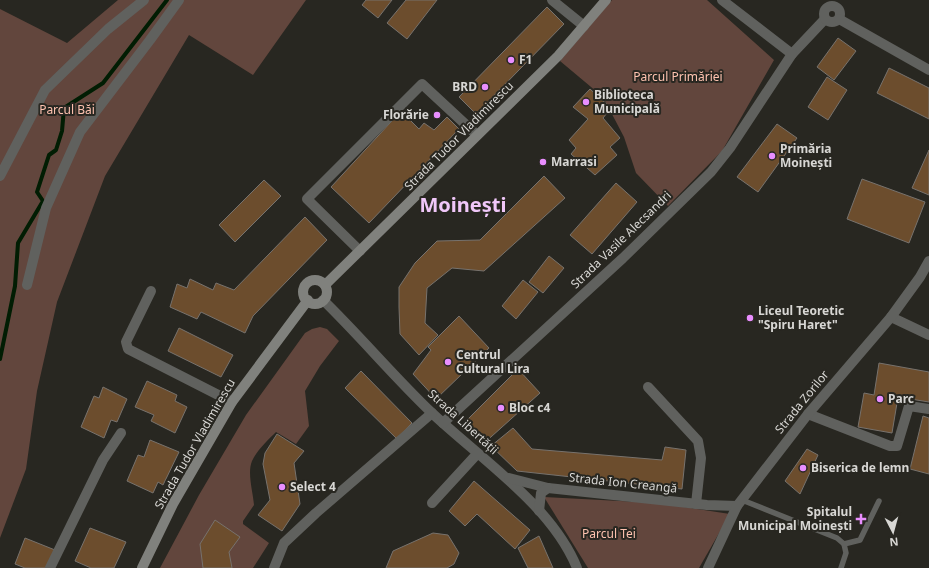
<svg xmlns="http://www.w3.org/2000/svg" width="929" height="568" viewBox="0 0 929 568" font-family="'Noto Sans',sans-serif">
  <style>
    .green { fill: #62463d }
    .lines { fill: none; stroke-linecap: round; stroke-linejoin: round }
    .stream { stroke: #011d03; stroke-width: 4 }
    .building { fill: #6c4d2d; stroke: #77726d }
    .lane { stroke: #60615e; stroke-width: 5.5 }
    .street { stroke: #60615e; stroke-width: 10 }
    .secondary { stroke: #80817d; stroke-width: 10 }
    .poi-dot { fill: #e98efe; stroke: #282721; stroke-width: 1.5 }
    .labels { text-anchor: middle; stroke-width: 4; stroke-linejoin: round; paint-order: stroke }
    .poi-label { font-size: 12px; font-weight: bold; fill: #d8d7d4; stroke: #282721; text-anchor: start }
    .park-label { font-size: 12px; fill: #ffc3b0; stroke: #282721 }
    .street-label { font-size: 12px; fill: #d8d7d4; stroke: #282721 }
    .town-label { font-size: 20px; font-weight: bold; fill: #f0c7f9; stroke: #282721 }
  </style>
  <rect width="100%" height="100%" fill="#282721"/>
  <g class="green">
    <path d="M118 0H306L253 75 189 35 105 176 57 302 37 391 26 469 0 538V9L67 43Z"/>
    <path d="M612 0H707L774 60 722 151 668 206 636 173 624 137 603 97 560 61Z"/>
    <path d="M320 327 327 329 339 341 320 366 305 391 309 426 296 444 276 432C268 440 257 450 252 461 247 473 253 492 254 505L243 521V524L269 543 253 568H160L199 495 246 415 305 333 312 329Z"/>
    <path d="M544 497 658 503 730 514 699 568H588Z"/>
  </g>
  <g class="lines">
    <path class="stream" d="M0 359 15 286 18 243 43 201 37 192 49 155 56 150 62 131 64 108 103 83 167 0"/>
  </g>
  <g class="building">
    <path d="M366 0H392L378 18 362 5Z"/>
    <path d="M406 0H437L407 39 387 23Z"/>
    <path d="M547 7 564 24 476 114 459 97Z"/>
    <path d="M838 38 856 51 834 80 817 67Z"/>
    <path d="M889 68 929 88V119L877 93Z"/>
    <path d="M827 77 847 90 828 120 808 107Z"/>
    <path d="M590 89 611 108 603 118 620 138 610 147 617 155 595 175 571 154 576 148 569 140 588 119 573 107Z"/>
    <path d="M401 111 419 129 424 123 434 130 447 117 459 129 369 223 331 187Z"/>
    <path d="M777 124 797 138 758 192 737 177Z"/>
    <path d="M929 150V195L912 188Z"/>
    <path d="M544 176 565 198 484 271 452 268 427 288 425 323 438 335 419 355 400 334 399 307V287L415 263 437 241 480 240Z"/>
    <path d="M862 179 925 202 909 243 847 219Z"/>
    <path d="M264 180 281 196 235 242 219 225Z"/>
    <path d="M616 183 637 202 592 254 570 235Z"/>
    <path d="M305 217 327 240 253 316 245 333 201 312 197 319 170 307 177 284 187 288 190 279 213 290 216 283 234 290Z"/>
    <path d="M549 256 564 268 543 293 529 282Z"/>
    <path d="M523 280 538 292 516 319 502 306Z"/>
    <path d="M459 316 489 348 436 399 413 374 431 350 428 347Z"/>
    <path d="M179 328 233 355 221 377 168 351Z"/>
    <path d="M879 363 929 372V402L898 397 892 433 858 427 864 393 874 395Z"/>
    <path d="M518 369 540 393 482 445 463 424Z"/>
    <path d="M361 371 412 423 397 439 345 388Z"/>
    <path d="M147 381 177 395 175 401 187 407 175 433 151 421 154 415 135 407Z"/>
    <path d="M103 387 127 399 117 422 111 420 104 438 81 427 94 396 99 398Z"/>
    <path d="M923 416 929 418V474L910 469Z"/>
    <path d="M513 428 532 449 662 460 665 447 686 450 682 489 517 471 491 446Z"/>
    <path d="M277 434 304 451 294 463 300 504 282 531 258 515 270 500 263 464 265 453Z"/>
    <path d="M150 440 179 452 163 485 158 482 153 493 127 481 138 455 144 457Z"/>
    <path d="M807 449 818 455 800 494 785 481Z"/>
    <path d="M474 481 530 530 515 549 477 514 465 526 449 511Z"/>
    <path d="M215 520 240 537 229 552 232 568H203L200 544Z"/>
    <path d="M90 528 126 542 114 568H91L75 561Z"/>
    <path d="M433 533 448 535 459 553 454 564 447 568H386L393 551Z"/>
    <path d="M539 536 553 568H528L518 548Z"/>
    <path d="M25 538 55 550 48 568H25L15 564Z"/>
  </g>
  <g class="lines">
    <g class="lane">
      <path d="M742 500 837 538 844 544 846 553 841 568"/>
      <path d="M844 544 860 540 879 501"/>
    </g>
    <g class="street">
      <path d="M552 0 584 26"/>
      <path d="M722 0 792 54 825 19"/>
      <circle cx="832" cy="14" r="8"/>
      <path d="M839 19 929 70"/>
      <path d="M0 176 45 90 108 29 144 0"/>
      <path d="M360 251 307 199 422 84 477 135"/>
      <path d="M27 285 46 208 80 132 150 40 179 0"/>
      <path d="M151 291 126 342 128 349 232 402"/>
      <path d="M323 300C361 337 395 378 433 414 481 459 552 506 577 568"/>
      <path d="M891 317 929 335"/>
      <path d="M648 387 698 441 701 458 696 504"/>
      <path d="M808 414 890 446H897L909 406 929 409"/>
      <path d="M443 423 623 258 711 172 730 148 792 54"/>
      <path d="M509 478 548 488 707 505 737 506"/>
      <path d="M432 503 477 454"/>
      <path d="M539 511 541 493 548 488"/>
      <path d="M50 568 103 460 121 433"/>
      <path d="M274 568 284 543 316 513 432 413"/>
      <path d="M708 568 737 506 808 414 891 317 920 277 929 261"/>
    </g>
    <g class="secondary">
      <circle cx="315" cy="292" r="12"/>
      <path d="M325 285 558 56 606 0"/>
      <path d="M142 568 173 504 232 402 308 300"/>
    </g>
  </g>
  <g class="poi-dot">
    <circle cx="511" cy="60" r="4"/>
    <circle cx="485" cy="87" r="4"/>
    <circle cx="586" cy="102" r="4"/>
    <circle cx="437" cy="115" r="4"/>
    <circle cx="772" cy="156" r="4"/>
    <circle cx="543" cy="162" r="4"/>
    <circle cx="750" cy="318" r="4"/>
    <circle cx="448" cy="362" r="4"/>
    <circle cx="880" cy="399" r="4"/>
    <circle cx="501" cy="408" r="4"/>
    <circle cx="803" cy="468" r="4"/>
    <circle cx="282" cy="487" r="4"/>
    <path d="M859 513h4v4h4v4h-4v4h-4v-4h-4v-4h4z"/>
  </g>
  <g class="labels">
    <g class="poi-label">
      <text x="519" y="64">F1</text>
      <text x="477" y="91" text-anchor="end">BRD</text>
      <text x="594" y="99">Biblioteca<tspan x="594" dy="14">Municipală</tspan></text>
      <text x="429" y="119" text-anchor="end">Florărie</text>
      <text x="780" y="153">Primăria<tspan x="780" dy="14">Moinești</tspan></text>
      <text x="551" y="166">Marrasi</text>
      <text x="758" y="315">Liceul Teoretic<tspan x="758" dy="14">"Spiru Haret"</tspan></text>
      <text x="456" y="359">Centrul<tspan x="456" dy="14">Cultural Lira</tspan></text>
      <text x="888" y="403">Parc</text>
      <text x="509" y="412">Bloc c4</text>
      <text x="811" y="472">Biserica de lemn</text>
      <text x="290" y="491">Select 4</text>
      <text x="852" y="516" text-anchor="end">Spitalul<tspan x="852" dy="14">Municipal Moinești</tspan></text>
    </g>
    <g class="park-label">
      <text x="678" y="81">Parcul Primăriei</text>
      <text x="67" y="114">Parcul Băi</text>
      <text x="609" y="538">Parcul Tei</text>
    </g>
    <g class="street-label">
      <text transform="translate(459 136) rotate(-45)" y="4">Strada Tudor Vladimirescu</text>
      <text transform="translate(621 240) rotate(-44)" y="4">Strada Vasile Alecsandri</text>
      <text transform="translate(802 402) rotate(-51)" y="4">Strada Zorilor</text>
      <text transform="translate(463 422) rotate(42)" y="4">Strada Libertății</text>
      <text transform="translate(195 444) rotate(-60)" y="4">Strada Tudor Vladimirescu</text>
      <text transform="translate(623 483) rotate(6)" y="4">Strada Ion Creangă</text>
    </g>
    <g class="town-label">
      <text x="463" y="212">Moinești</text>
    </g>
  </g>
  <g transform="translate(893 532) rotate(174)" stroke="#282721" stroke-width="3" paint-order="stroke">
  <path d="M0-3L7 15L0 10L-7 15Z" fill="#d8d7d4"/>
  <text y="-6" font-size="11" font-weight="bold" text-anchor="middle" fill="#d8d7d4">N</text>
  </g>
</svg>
